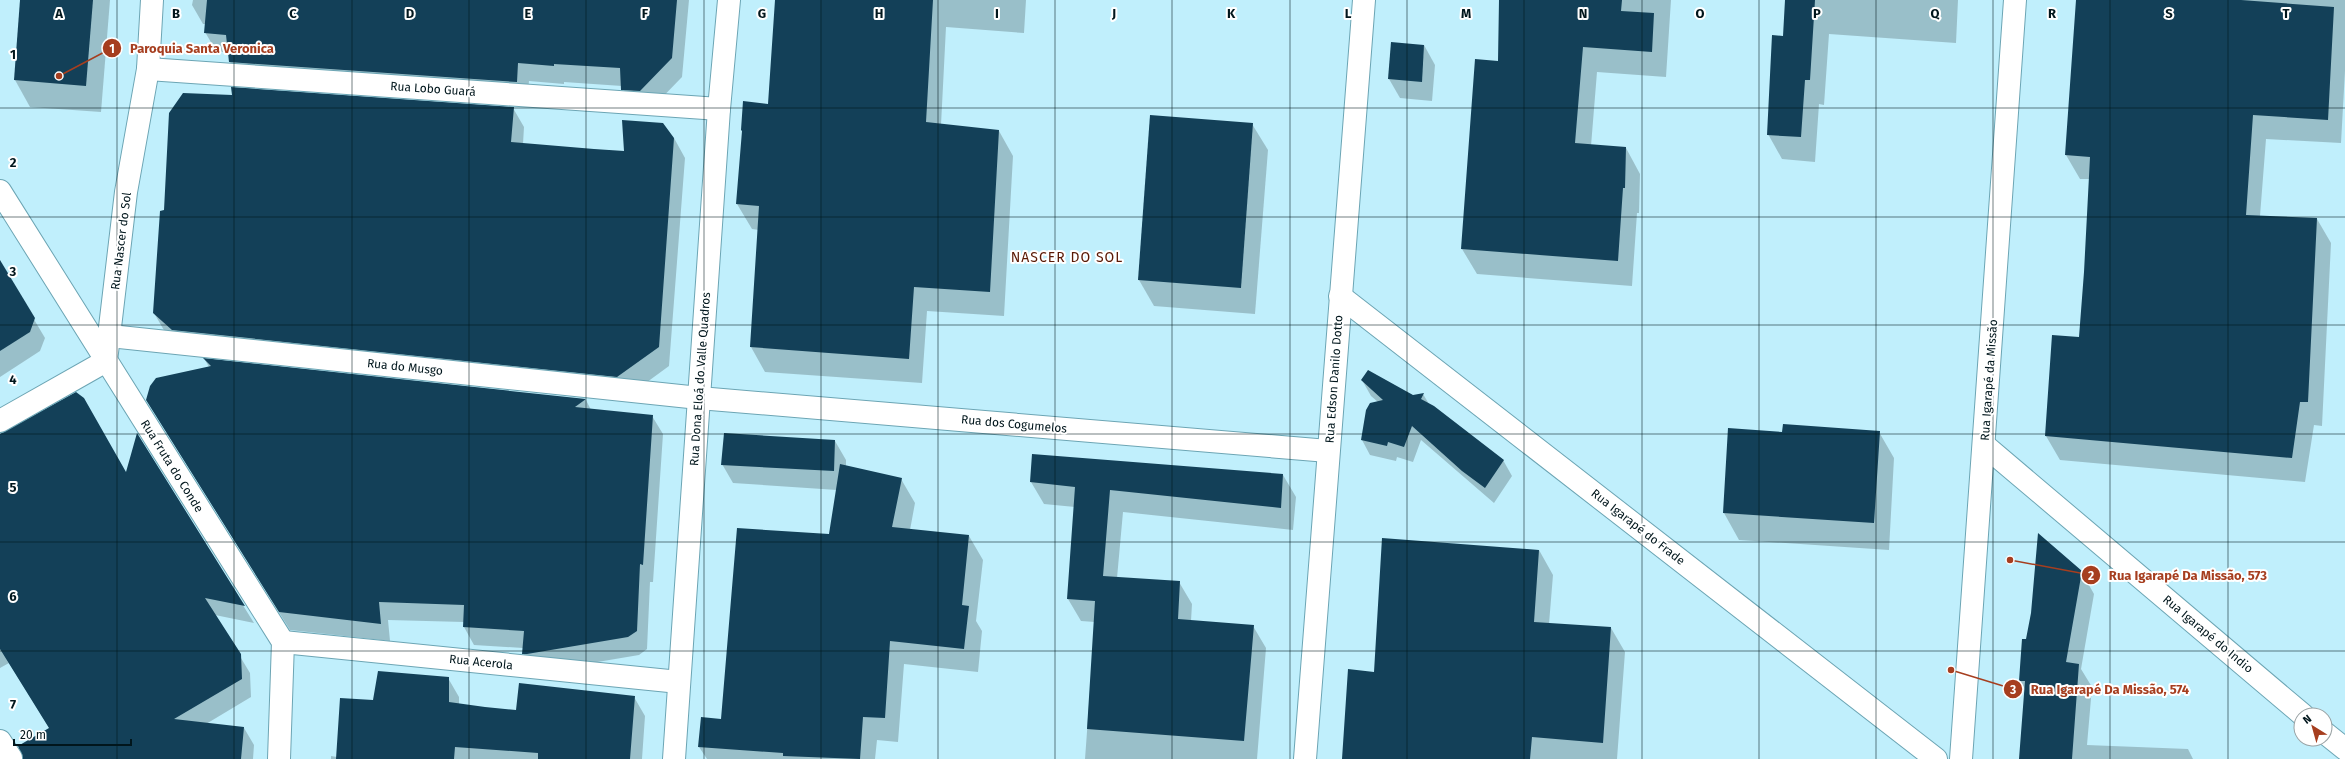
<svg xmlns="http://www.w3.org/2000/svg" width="2345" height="759" viewBox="0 0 2345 759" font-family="'Fira Sans',sans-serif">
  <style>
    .shadow { fill: #0003 }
    .building { fill: #134058 }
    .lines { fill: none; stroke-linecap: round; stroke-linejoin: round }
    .street-casing { stroke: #6ca5b4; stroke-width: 24 }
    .street { stroke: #fff; stroke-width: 22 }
    .grid { fill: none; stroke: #01161c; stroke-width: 1; stroke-opacity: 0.55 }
    .labels { text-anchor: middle; stroke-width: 4; stroke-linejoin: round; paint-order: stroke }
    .street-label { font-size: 12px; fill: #01161c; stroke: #fff }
    .quarter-label { font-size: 14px; letter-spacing: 1px; fill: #5a1905; stroke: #fff }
    .grid-label { font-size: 13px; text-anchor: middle; font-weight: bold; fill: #01161c; stroke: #fff; stroke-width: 4; stroke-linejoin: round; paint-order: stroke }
    .leader { fill: none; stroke: #a63e1f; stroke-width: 1.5 }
    .callout-dot { fill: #a63e1f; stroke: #fff; stroke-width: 1.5 }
    .mark-label { font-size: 12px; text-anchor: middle; font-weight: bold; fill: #fff }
    .callout-label { font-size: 13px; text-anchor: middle; font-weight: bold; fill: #a63e1f; stroke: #fff; stroke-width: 4; stroke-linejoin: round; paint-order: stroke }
  </style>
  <rect width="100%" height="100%" fill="#c0effc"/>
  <g class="shadow">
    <path d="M21 0H110L101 112 30 107 15 80Z"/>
    <path d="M193 0H689L682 77 651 109 633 108 622 86 564 82V84L529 81 527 101 241 81 230 62 229 53 216 51 205 32 206 24H203L192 5Z"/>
    <path d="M776 0H1026L1024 33 946 27 941 125 999 131 1013 156 1004 316 927 311 922 383 765 372 751 347 759 230 752 229 737 204 743 133 769 106Z"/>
    <path d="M1500 0H1671L1666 77 1597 72 1591 146 1626 148 1640 174 1639 213H1637L1632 286 1477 274 1462 249 1499 62Z"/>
    <path d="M1786 0H1958L1956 43 1829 34 1824 105 1819 104 1815 162 1782 159 1768 134 1784 37Z"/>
    <path d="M2077 0H2345V71L2341 143 2266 139 2260 216 2317 219 2331 243 2322 426 2314 425 2305 482 2060 460 2046 436 2053 336 2080 338 2085 272 2090 179H2080L2066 155Z"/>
    <path d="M1424 45 1435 65 1432 101 1400 98 1389 79Z"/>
    <path d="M513 108 524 127 523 144 625 152 674 138 685 158 669 366 628 396 165 332 154 313Z"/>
    <path d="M1252 124 1268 150 1255 314 1154 306 1139 280Z"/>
    <path d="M0 262 45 338 40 351 0 377Z"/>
    <path d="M205 360 586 400 591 410 652 416 663 434 653 582H650L647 649 639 655 538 672 533 671 523 653V648L474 645 464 627V622L388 620 390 641 290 630 158 418 209 367Z"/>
    <path d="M1362 380 1413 396 1423 394 1429 404 1503 460 1512 476 1494 503 1421 440 1413 462 1397 457 1396 461 1370 455 1362 440 1378 402 1371 396Z"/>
    <path d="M1729 430 1783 433 1879 432 1894 458 1889 550 1739 540 1724 513Z"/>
    <path d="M137 435 254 623 215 615 250 673 251 697 206 724 244 728 254 745 253 759H33L50 729 9 663 0 668V436L127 475Z"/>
    <path d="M835 441 846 460V466L901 479 915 503 910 530 969 536 983 560 976 621 982 631 978 672 904 664 898 742 877 740 875 759H707L699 747 722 720 830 535 837 490 733 483 722 464Z"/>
    <path d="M1283 475 1296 497 1293 530 1123 512 1117 578 1179 582 1192 604 1191 621 1253 626 1266 648 1257 759H1085L1095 622 1081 621 1068 599 1075 507 1044 504 1031 482Z"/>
    <path d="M1539 550 1553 575 1549 624 1611 628 1625 652 1617 759H1343L1375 673Z"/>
    <path d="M2081 571 2094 594 2081 669 2092 687 2087 745 2188 749 2193 759H2020L2025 689 2020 681 2029 640Z"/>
    <path d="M448 678 459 697V705L517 711 634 697 645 716 642 759H331V756L337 757 373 701Z"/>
  </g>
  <g class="building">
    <path d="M20 0H93L86 86 14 80Z"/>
    <path d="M207 0H677L672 58 640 91 621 90 620 68 554 64V66L518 63 517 82 229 62 226 35 204 33Z"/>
    <path d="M775 0H933L926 122 999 130 990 292 914 287 909 359 750 347 759 206 736 204 742 131 741 130 743 101 768 104Z"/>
    <path d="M1499 0H1622L1621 11 1654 13 1652 52 1583 47 1575 143 1626 147 1625 188H1623L1618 261 1461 249 1475 59 1498 61Z"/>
    <path d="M1785 0H1815L1810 80H1805L1801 137 1767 135 1772 35 1783 36Z"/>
    <path d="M2076 0H2241L2334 7 2328 120 2253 115 2246 215 2317 218 2308 402H2300L2292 458 2045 436 2052 335 2079 337 2084 272 2090 157 2065 155Z"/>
    <path d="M1391 42 1424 45 1422 82 1388 79Z"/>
    <path d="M231 87 514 107 511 142 594 149 624 151 622 120 663 123 674 138 659 347 617 377 172 330 153 313 160 211 164 210 169 113 183 93 232 95Z"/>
    <path d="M1150 115 1253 123 1241 288 1138 280Z"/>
    <path d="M0 260 35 318 30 332 0 351Z"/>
    <path d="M203 358 586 399 575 407 653 415 643 565 640 564 637 631 628 637 527 654H522L524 631 463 627 464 605 379 602 381 624 279 612 146 400 150 386 156 378 211 366Z"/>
    <path d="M1368 370 1413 395 1424 393 1421 399 1434 406 1504 460 1485 488 1462 471 1412 426 1404 447 1388 442 1387 446 1361 440 1366 410 1370 403 1383 400 1361 380Z"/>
    <path d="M76 392 84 398 126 472 137 433 245 606 205 598 241 654 242 679 174 719 244 727 241 759H23L18 746 49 728 0 649V434Z"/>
    <path d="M1783 424 1880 431 1874 523 1723 513 1728 428 1782 432Z"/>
    <path d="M724 433 835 440 834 471 721 465Z"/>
    <path d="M1032 454 1283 474 1281 508 1110 490 1103 576 1180 581 1178 619 1254 625 1244 741 1087 729 1095 601 1067 599 1075 487 1030 482Z"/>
    <path d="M840 464 902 478 892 527 969 535 962 605 969 606 964 649 890 641 885 718 863 717 860 759 783 756V753L698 747 701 717 721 719 737 528 829 534Z"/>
    <path d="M2038 533 2082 571 2066 662 2079 664 2072 759H2019L2025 681H2019L2022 639H2026L2031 613Z"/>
    <path d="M1382 538 1539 550 1534 622 1611 627 1603 743 1532 737 1530 759H1342L1348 669 1374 672Z"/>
    <path d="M378 671 449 677V702L485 707 516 710 519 683 635 696 630 759H538V753L455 747 454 759H336L340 698 373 700Z"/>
  </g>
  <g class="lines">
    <defs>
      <g id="street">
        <path d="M148 69 719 109"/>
        <path d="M0 191 283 642 279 759"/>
        <path d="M1340 296 1936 759"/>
        <path d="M110 336 699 398 1328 451"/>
        <path d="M0 421 106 361 126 192 148 69 152 0"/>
        <path d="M1984 445 2303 715"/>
        <path d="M283 642 679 682"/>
        <path d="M2325 733 2345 749"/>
        <path d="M0 741 11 758"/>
        <path d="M674 759 719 109 729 0"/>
        <path d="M1305 759 1364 0"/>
        <path d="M1961 759 2015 0"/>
      </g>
    </defs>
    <use href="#street" class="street-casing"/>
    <use href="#street" class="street"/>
  </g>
  <path class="grid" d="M117 0V759M234 0V759M352 0V759M469 0V759M586 0V759M704 0V759M821 0V759M938 0V759M1055 0V759M1172 0V759M1290 0V759M1407 0V759M1524 0V759M1642 0V759M1759 0V759M1876 0V759M1993 0V759M2110 0V759M2228 0V759M0 108H2345M0 217H2345M0 325H2345M0 434H2345M0 542H2345M0 651H2345"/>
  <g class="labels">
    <g class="street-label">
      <text transform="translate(433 89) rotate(4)" y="4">Rua Lobo Guará</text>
      <text transform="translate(121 241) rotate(-83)" y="4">Rua Nascer do Sol</text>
      <text transform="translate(405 367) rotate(6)" y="4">Rua do Musgo</text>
      <text transform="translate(700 379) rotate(-86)" y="4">Rua Dona Eloá do Valle Quadros</text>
      <text transform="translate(1334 379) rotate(-86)" y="4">Rua Edson Danilo Dotto</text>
      <text transform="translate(1989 380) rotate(-86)" y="4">Rua Igarapé da Missão</text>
      <text transform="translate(1014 424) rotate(5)" y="4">Rua dos Cogumelos</text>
      <text transform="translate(172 466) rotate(58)" y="4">Rua Fruta do Conde</text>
      <text transform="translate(1638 527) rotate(38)" y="4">Rua Igarapé do Frade</text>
      <text transform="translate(2208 634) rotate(40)" y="4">Rua Igarapé do Indio</text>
      <text transform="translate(481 662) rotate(6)" y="4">Rua Acerola</text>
    </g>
    <g class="quarter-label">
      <text x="1067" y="262">NASCER DO SOL</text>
    </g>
  </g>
  <g class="grid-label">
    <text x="59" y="18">A</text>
    <text x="176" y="18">B</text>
    <text x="293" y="18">C</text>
    <text x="410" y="18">D</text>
    <text x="528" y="18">E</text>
    <text x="645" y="18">F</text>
    <text x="762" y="18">G</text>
    <text x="879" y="18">H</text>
    <text x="997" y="18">I</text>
    <text x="1114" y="18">J</text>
    <text x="1231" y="18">K</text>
    <text x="1348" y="18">L</text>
    <text x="1466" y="18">M</text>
    <text x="1583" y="18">N</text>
    <text x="1700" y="18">O</text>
    <text x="1817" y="18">P</text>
    <text x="1935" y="18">Q</text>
    <text x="2052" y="18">R</text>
    <text x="2169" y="18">S</text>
    <text x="2286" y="18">T</text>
    <text x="13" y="59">1</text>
    <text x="13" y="167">2</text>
    <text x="13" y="276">3</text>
    <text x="13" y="384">4</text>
    <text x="13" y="492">5</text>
    <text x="13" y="601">6</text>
    <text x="13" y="709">7</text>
  </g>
  <path class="leader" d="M59 76L112 48M2010 560L2091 575M1951 670L2013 689"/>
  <g class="callout-dot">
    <circle cx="59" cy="76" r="4"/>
    <circle cx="2010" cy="560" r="4"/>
    <circle cx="1951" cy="670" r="4"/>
    <circle cx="112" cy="48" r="10"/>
    <circle cx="2091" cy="575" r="10"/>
    <circle cx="2013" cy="689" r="10"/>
  </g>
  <g class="mark-label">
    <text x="112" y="53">1</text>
    <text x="2091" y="580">2</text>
    <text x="2013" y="694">3</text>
  </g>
  <g class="callout-label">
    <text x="202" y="53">Paroquia Santa Veronica</text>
    <text x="2188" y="580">Rua Igarapé Da Missão, 573</text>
    <text x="2110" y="694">Rua Igarapé Da Missão, 574</text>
  </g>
  <g transform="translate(2313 727) rotate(323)"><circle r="19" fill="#ffffff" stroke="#99a2a4"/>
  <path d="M0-3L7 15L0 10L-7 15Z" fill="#a63e1f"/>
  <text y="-6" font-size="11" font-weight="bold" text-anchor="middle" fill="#01161c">N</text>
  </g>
  <path d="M14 739v6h117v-6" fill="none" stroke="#01161c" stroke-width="2"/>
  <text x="20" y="739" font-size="12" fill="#01161c" stroke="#ffffff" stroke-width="3" paint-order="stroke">20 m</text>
</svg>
